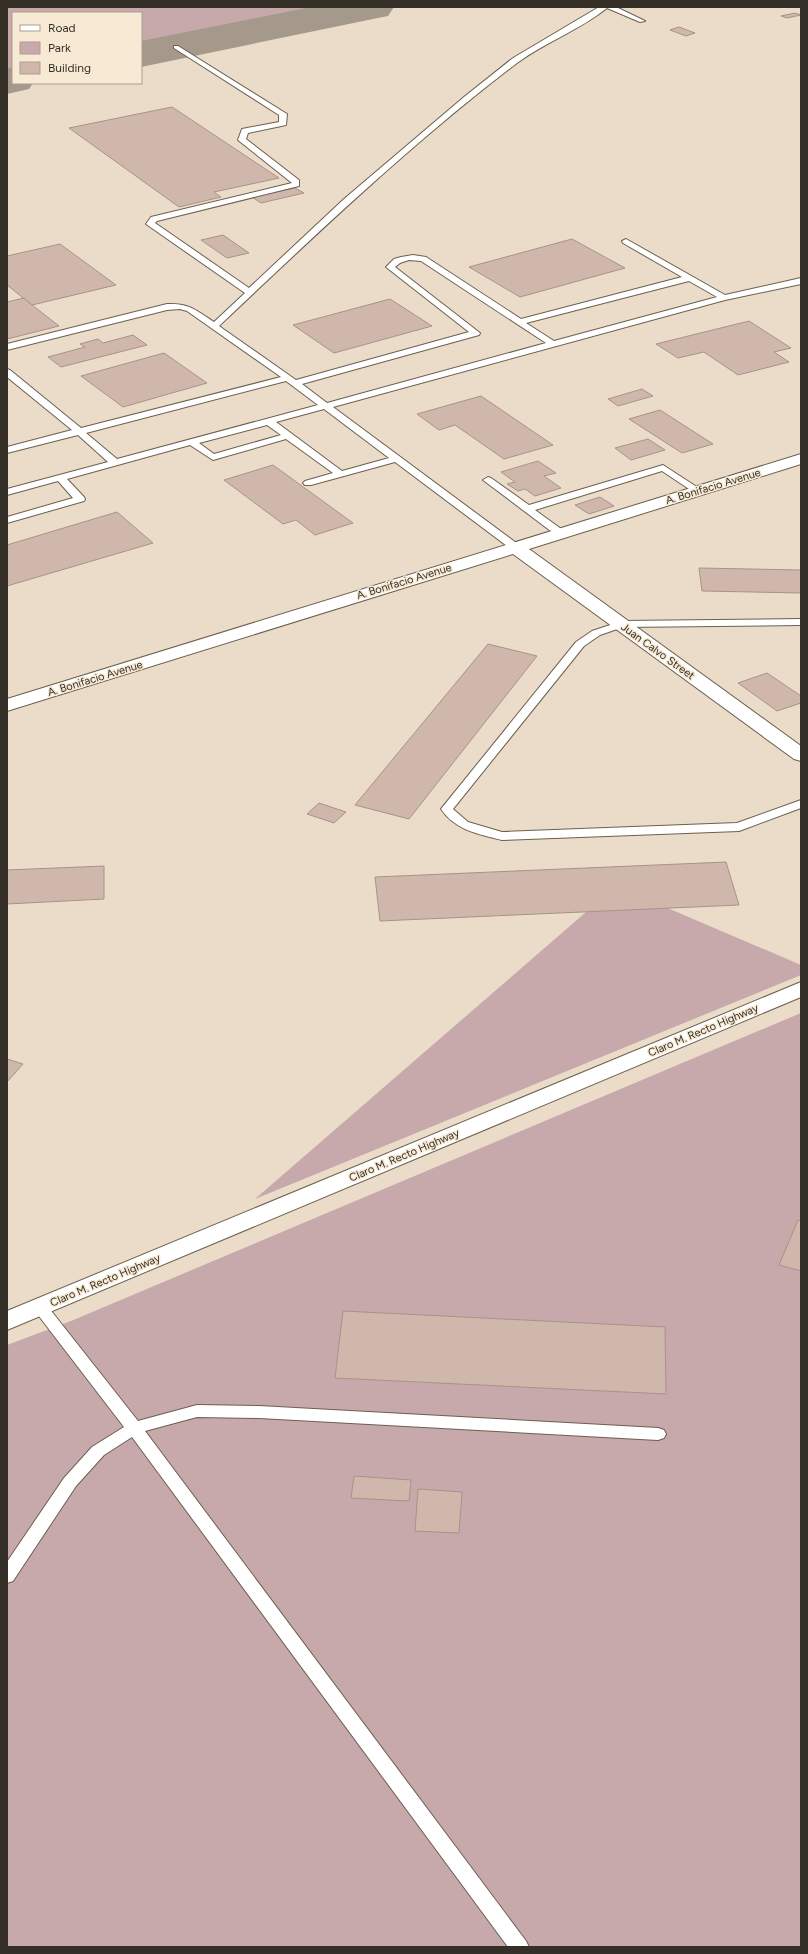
<svg xmlns="http://www.w3.org/2000/svg" width="808" height="1954" viewBox="0 0 808 1954" font-family="Figtree,sans-serif">
  <style>
    .green { fill: #c7a8ab }
    .lines { fill: none; stroke-linecap: round; stroke-linejoin: round }
    .taxiway { fill: #a4998a; fill-rule: evenodd }
    .building { fill: #cfb7ac; stroke: #a99288 }
    .lane-casing { stroke: #6c604e; stroke-width: 2 }
    .street-casing { stroke: #6c604e; stroke-width: 2 }
    .secondary-casing { stroke: #6c604e; stroke-width: 2 }
    .lane { fill: #fff; fill-rule: evenodd }
    .street { fill: #fff; fill-rule: evenodd }
    .secondary { fill: #fff; fill-rule: evenodd }
    .labels { text-anchor: middle; stroke-width: 3; stroke-linejoin: round; paint-order: stroke }
    .street-label { font-size: 11px; fill: #342f27; stroke: #f7e9d4 }
  </style>
  <rect width="100%" height="100%" fill="#eadcc8"/>
  <g class="green">
    <path d="M7 7H322L141 42V13H13V67L7 68Z"/>
    <path d="M616 886 801 965V975L255 1199Z"/>
    <path d="M801 1013V1947H7V1345L71 1321Z"/>
  </g>
  <g class="lines">
    <g class="taxiway">
      <path d="M311 7H394L388 16 373 19 141 67V41Z"/>
      <path d="M13 67V83H33L29 89 7 94V68Z"/>
    </g>
  </g>
  <g class="building">
    <path d="M795 13 801 15 787 18 781 16Z"/>
    <path d="M679 27 695 33 686 36 670 30Z"/>
    <path d="M172 107 279 178 214 192 221 197 179 207 69 128Z"/>
    <path d="M295 188 304 193 261 203 252 197Z"/>
    <path d="M223 235 249 253 227 258 201 240Z"/>
    <path d="M572 239 625 268 520 297 469 267Z"/>
    <path d="M60 244 116 285 32 305 7 285V256Z"/>
    <path d="M24 298 32 305 59 326 7 339V302Z"/>
    <path d="M390 299 432 326 334 353 293 325Z"/>
    <path d="M749 321 791 348 774 352 789 362 738 375 704 352 678 358 656 344Z"/>
    <path d="M133 335 147 345 61 367 48 357 85 347 80 344 98 339 103 343Z"/>
    <path d="M164 353 207 383 123 407 81 376Z"/>
    <path d="M642 389 653 396 618 406 608 399Z"/>
    <path d="M481 396 553 445 504 459 455 425 439 430 417 414Z"/>
    <path d="M660 410 713 444 682 453 629 419Z"/>
    <path d="M648 439 665 450 631 460 615 448Z"/>
    <path d="M538 461 556 473 544 476 561 488 535 496 525 489 518 491 507 484 515 482 501 472Z"/>
    <path d="M273 465 353 523 315 535 296 520 283 524 224 480Z"/>
    <path d="M600 497 614 506 589 514 575 505Z"/>
    <path d="M117 512 153 543 7 586V545Z"/>
    <path d="M699 568 801 570V593L702 591Z"/>
    <path d="M488 644 537 656 409 819 355 805Z"/>
    <path d="M767 673 801 696V703L777 711 738 683Z"/>
    <path d="M319 803 346 812 334 823 307 814Z"/>
    <path d="M726 862 739 905 380 921 375 877Z"/>
    <path d="M104 866V899L7 904V870Z"/>
    <path d="M7 1059 23 1064 7 1082Z"/>
    <path d="M798 1220 801 1221V1271L779 1265Z"/>
    <path d="M343 1311 665 1327 666 1394 335 1378Z"/>
    <path d="M354 1476 411 1480 409 1501 351 1498Z"/>
    <path d="M418 1489 462 1492 459 1533 415 1531Z"/>
  </g>
  <g class="lines">
    <defs>
      <g id="lane">
        <path d="M599 7H616L645 21 640 22 607 8C580 30 545 42 517 63 412 143 314 236 219 326L296 380 469 332 386 267 394 259 401 257 413 255 426 257 521 319 682 277 623 243 622 241 626 239 725 295 801 278V284L725 300 333 407 519 545 520 547 519 549H511L395 462 311 485H305L303 483 305 481 333 473 286 439 213 460 190 445 67 479 84 497 85 499 84 501 7 523V517L73 498 58 481 7 495V489L108 462 78 435 7 453V447L72 430 7 377V369L10 370 81 428 281 377 187 311 180 309 167 310 7 350V344L167 304C189 303 196 310 214 322L245 293 146 224 151 217 292 183 238 140 242 129 279 122V115L174 48V46H178L287 114 286 125 248 133 246 139 299 180V186L157 221 155 223 249 288 344 199 464 97 513 58ZM409 260 421 261 546 343 327 403 302 384 479 335 480 333 395 267 400 263ZM689 281 717 297 554 341 526 323ZM286 381 318 405 117 459 86 433ZM324 409 389 458 342 471 276 422ZM267 425 281 435 214 454 199 443Z"/>
        <path d="M663 465 703 491 698 494 695 493 662 471 535 510 564 531 565 533 560 536 556 535 483 480 488 477 491 478 529 505Z"/>
        <path d="M801 619V625L623 627 600 635 584 646 453 809 468 822 502 832 737 823 801 800V808L739 831 502 840C478 834 455 830 441 809L576 642 592 631 622 621Z"/>
        <path d="M40 1302 45 1303 138 1421 197 1405 259 1406 658 1428 664 1430 666 1434 664 1438 658 1440 259 1418 197 1417 145 1431 526 1941 529 1947H508L132 1437 104 1455 76 1486 13 1581 7 1583V1562L64 1478 92 1447 124 1427 35 1311 32 1307 35 1303Z"/>
      </g>
      <path id="street" d="M801 454V464L529 549 801 746V761L794 759 513 554 7 711V699Z"/>
      <path id="secondary" d="M801 982V997L7 1330V1311Z"/>
    </defs>
    <use href="#lane" class="lane-casing"/>
    <use href="#street" class="street-casing"/>
    <use href="#secondary" class="secondary-casing"/>
    <use href="#lane" class="lane"/>
    <use href="#street" class="street"/>
    <use href="#secondary" class="secondary"/>
  </g>
  <g class="labels">
    <g class="street-label">
      <text transform="translate(713 486) rotate(-17)" y="4">A. Bonifacio Avenue</text>
      <text transform="translate(404 581) rotate(-17)" y="4">A. Bonifacio Avenue</text>
      <text transform="translate(658 651) rotate(36)" y="4">Juan Calvo Street</text>
      <text transform="translate(95 678) rotate(-17)" y="4">A. Bonifacio Avenue</text>
      <text transform="translate(703 1030) rotate(-23)" y="4">Claro M. Recto Highway</text>
      <text transform="translate(404 1155) rotate(-23)" y="4">Claro M. Recto Highway</text>
      <text transform="translate(105 1280) rotate(-23)" y="4">Claro M. Recto Highway</text>
    </g>
  </g>
  <rect width="808" height="1954" fill="none" stroke="#342f27" stroke-width="16"/>
  <rect x="12" y="12" width="130" height="72" fill="#f7e9d4" stroke="#a99f8f"/>
  <rect x="20" y="25" width="20" height="6" fill="#ffffff" stroke="#a99f8f"/>
  <text x="48" y="32" font-size="12" fill="#342f27">Road</text>
  <rect x="20" y="42" width="20" height="12" fill="#c7a8ab" stroke="#a99f8f"/>
  <text x="48" y="52" font-size="12" fill="#342f27">Park</text>
  <rect x="20" y="62" width="20" height="12" fill="#cfb7ac" stroke="#a99f8f"/>
  <text x="48" y="72" font-size="12" fill="#342f27">Building</text>
</svg>
